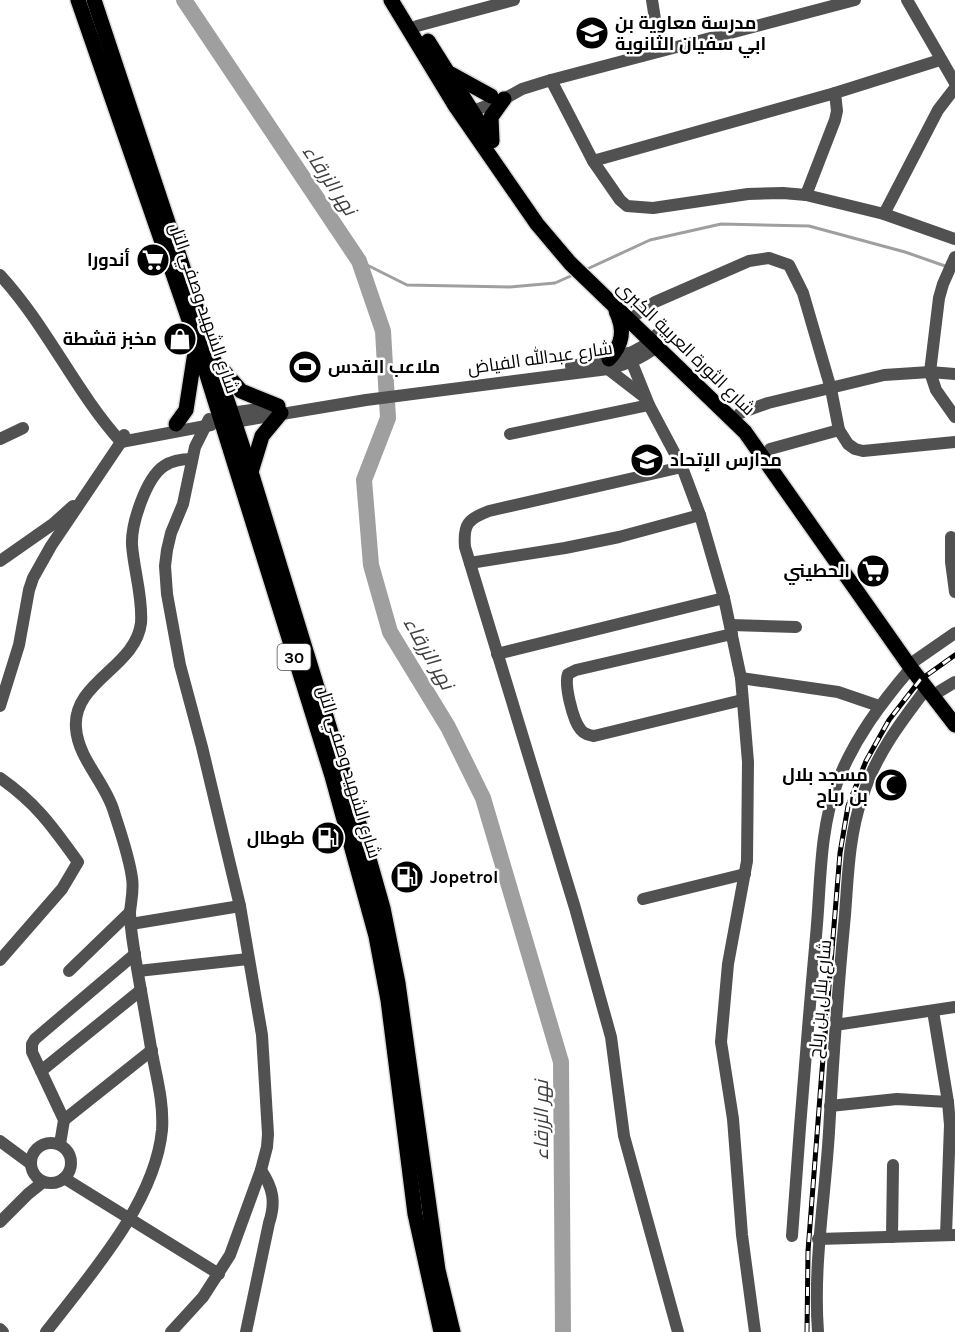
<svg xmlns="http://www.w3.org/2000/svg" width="955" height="1332" viewBox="0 0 955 1332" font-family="Karla,Cairo,sans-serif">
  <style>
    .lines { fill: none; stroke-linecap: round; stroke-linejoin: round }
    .stream { stroke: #9f9f9f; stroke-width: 3 }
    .river { stroke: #9f9f9f; stroke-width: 16 }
    .major-casing { stroke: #dbdbdb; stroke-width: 18 }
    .minor { stroke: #515151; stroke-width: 12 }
    .major { stroke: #000; stroke-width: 15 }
    .rail-casing { stroke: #000; stroke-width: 5 }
    .rail { stroke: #fff; stroke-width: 3; stroke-dasharray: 9; stroke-linecap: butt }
    .labels { text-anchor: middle; stroke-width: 5; stroke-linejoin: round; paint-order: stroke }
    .shield { fill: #fff; stroke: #4c4c4c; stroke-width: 1.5 }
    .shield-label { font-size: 16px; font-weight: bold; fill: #000 }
    .poi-label { font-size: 18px; font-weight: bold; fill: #000; stroke: #fff; text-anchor: end }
    .street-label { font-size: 18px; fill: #000; stroke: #fff }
    .water-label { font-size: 20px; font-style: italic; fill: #404040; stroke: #fff }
  </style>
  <rect width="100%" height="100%" fill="#fff"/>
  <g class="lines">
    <g class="stream">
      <path d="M359 261 407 285 510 287 555 283 573 275"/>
      <path d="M585 270 650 240 721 224 809 226 905 252 948 267"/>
    </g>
    <path class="river" d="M184 0 359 261 383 331 388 418 364 480 371 565 390 632 448 727 483 798 561 1062 563 1332"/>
    <defs>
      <g id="major">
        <path d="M78 0 197 343 332 776 376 936 388 1000 415 1214 441 1332"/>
        <path d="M94 0 251 472 360 827 383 908 398 983 438 1270 453 1332"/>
        <path d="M391 0 456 107 537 224 570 263 745 432 911 668 955 725"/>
        <path d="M428 41 487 135"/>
        <path d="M451 74 491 96"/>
        <path d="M492 141 491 117 504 99"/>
        <path d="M609 359C623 344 625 330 616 311"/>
        <path d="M220 367 241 391 278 406"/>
        <path d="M176 424 186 410 196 346"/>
        <path d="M251 472 262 436 281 413"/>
      </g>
    </defs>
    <use href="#major" class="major-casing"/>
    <g class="minor">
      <path d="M652 0 660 51"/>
      <path d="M907 0 955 83"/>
      <path d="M417 26 514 0"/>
      <path d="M551 80 593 161 620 200 627 206 653 208 748 194 783 193 806 195 884 214 955 239"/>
      <path d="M465 114 504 99 522 89 551 80 855 0"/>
      <path d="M593 161 835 93 940 60"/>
      <path d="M806 195 835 120 837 111 835 93"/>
      <path d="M884 214 938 110 955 88"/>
      <path d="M955 257 943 284 939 298 930 372 936 390 955 417"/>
      <path d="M0 275C47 326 75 391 121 442L211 425"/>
      <path d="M637 314 655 302 749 261 769 258 789 265 803 293 831 389 839 430 848 444 855 449 863 451 955 442"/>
      <path d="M628 353 649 405 682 467 700 515 724 598 741 678 748 762 747 861 728 964 721 1042 733 1119 742 1235 755 1332"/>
      <path d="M571 366C600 361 637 358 657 334"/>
      <path d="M608 369 643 396"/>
      <path d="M740 413 768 403 884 375 930 372 955 374"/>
      <path d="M224 414 278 406"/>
      <path d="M228 423 366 400 608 369C630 363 648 356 665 340"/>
      <path d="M510 434 649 405"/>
      <path d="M0 439 23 428"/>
      <path d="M770 449 839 430"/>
      <path d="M951 537V562L955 592"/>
      <path d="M0 561 53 524 73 506"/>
      <path d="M470 563 565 548 619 537 700 515"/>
      <path d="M731 625 796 627"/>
      <path d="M732 634 576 670 568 674C564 685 573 721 581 730 584 734 589 735 594 736L742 700"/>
      <path d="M497 654 724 598"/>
      <path d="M916 660 955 633"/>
      <path d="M741 678 838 692 879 706"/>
      <path d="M940 691 955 682"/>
      <path d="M0 706 19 645 29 590 33 578 51 546 121 442 124 435"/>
      <path d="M0 778C37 804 52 826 78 862L62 889 0 960"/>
      <path d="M643 899 745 874"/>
      <path d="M131 924 240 906"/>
      <path d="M69 971 130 912"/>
      <path d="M138 971 248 959"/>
      <path d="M933 1011 948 1102 950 1125 946 1235"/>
      <path d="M835 1025 955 1007"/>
      <path d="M41 1071 141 990"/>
      <path d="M830 1106 897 1099 948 1102"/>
      <path d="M64 1120 152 1050"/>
      <path d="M0 1141 31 1164"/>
      <circle cx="51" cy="1163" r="20"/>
      <path d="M60 1144 64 1120 32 1052V1044L35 1039 135 954"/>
      <path d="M64 1178 219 1274"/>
      <path d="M0 1222 28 1194 43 1182"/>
      <path d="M792 1236C799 1136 807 1036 816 936 821 884 819 832 837 783 854 739 881 703 911 668"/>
      <path d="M892 1237 893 1165"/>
      <path d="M818 1239 955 1235"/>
      <path d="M0 1329 3 1332"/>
      <path d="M46 1332C89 1276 155 1203 162 1130 164 1102 156 1075 151 1048 146 1017 140 987 135 956 133 942 130 927 130 912 131 901 134 890 132 878 129 856 121 834 114 812 106 783 78 759 76 728 72 682 136 667 141 623 143 598 134 571 132 545 131 524 146 478 164 466 173 460 182 459 192 459"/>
      <path d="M171 1332 203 1297 230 1255 261 1170 267 1147 268 1134 262 1035 240 906 202 747 180 665 167 594 165 566 167 550 171 533 183 504 195 447 209 419"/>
      <path d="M246 1332 269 1223C276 1202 273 1188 261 1170"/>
      <path d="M678 1332 624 1136 611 1037 575 908 465 547C463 524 468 519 489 511L682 467"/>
      <path d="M818 1332C813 1265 825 1199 829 1132 833 1060 838 987 845 915 848 876 849 835 862 798 875 756 900 723 926 689"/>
    </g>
    <use href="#major" class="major"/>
    <defs>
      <path id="rail" d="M807 1332 808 1251 821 1083 840 853 848 806 866 761 889 720 920 680 955 655"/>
    </defs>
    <use href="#rail" class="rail-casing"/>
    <use href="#rail" class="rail"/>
  </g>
  <defs>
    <symbol id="school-disc" viewBox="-11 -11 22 22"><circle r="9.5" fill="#000" stroke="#fff"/><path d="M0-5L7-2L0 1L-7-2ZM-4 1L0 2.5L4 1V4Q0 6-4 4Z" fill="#fff"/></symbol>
    <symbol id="supermarket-disc" viewBox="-11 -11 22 22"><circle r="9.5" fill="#000" stroke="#fff"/><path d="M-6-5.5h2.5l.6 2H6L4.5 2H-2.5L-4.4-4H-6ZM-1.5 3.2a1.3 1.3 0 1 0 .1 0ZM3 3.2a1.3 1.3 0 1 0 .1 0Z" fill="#fff"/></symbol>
    <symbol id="shop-disc" viewBox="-11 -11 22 22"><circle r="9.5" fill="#000" stroke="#fff"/><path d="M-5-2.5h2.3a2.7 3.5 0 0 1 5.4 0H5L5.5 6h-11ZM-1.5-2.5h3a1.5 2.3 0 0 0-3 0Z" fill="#fff"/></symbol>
    <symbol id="stadium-disc" viewBox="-11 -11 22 22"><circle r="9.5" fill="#000" stroke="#fff"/><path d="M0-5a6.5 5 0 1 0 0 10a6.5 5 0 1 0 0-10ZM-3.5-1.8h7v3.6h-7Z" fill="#fff"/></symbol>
    <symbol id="mosque-disc" viewBox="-11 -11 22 22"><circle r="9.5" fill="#000" stroke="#fff"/><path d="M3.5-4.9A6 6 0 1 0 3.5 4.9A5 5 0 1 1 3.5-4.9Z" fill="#fff"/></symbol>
    <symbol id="fuel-disc" viewBox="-11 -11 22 22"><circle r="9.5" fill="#000" stroke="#fff"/><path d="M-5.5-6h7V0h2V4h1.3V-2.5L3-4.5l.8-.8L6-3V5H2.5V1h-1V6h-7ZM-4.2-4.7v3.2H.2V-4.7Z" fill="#fff"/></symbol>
  </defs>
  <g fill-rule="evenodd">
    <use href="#school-disc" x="573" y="14" width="38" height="38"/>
    <use href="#supermarket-disc" x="134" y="241" width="38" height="38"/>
    <use href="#shop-disc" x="161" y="320" width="38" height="38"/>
    <use href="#stadium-disc" x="286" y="348" width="38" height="38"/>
    <use href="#school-disc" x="628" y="441" width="38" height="38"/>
    <use href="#supermarket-disc" x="854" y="552" width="38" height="38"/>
    <use href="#mosque-disc" x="872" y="766" width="38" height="38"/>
    <use href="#fuel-disc" x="309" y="819" width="38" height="38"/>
    <use href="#fuel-disc" x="388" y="858" width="38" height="38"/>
  </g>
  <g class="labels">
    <rect class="shield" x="277.5" y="644" width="33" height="26" rx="4.5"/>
    <g class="shield-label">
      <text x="294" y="663">30</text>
    </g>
    <g class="poi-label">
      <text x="615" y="29" text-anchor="start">مدرسة معاوية بن<tspan x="615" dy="21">ابي سفيان الثانوية</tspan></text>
      <text x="130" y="266">أندورا</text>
      <text x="157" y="345">مخبز قشطة</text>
      <text x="328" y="373" text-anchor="start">ملاعب القدس</text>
      <text x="670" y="466" text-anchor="start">مدارس الإتحاد</text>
      <text x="850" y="577">الحطيني</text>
      <text x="868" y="781">مسجد بلال<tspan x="868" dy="21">بن رباح</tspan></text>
      <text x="305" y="844">طوطال</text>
      <text x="430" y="883" text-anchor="start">Jopetrol</text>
    </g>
    <g class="street-label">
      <text transform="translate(204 308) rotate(71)" y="6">شارع الشهيد وصفي التل</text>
      <text transform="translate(686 348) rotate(44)" y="6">شارع الثورة العربية الكبرى</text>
      <text transform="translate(540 358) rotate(-8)" y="6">شارع عبدالله الفياض</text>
      <text transform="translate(349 772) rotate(73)" y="6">شارع الشهيد وصفي التل</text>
      <text transform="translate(820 999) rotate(-85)" y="6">شارع بلال بن رباح</text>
    </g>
    <g class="water-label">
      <text transform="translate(330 180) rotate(56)" y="7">نهر الزرقاء</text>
      <text transform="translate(429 653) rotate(60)" y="7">نهر الزرقاء</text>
      <text transform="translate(541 1120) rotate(-90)" y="7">نهر الزرقاء</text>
    </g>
  </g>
</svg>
